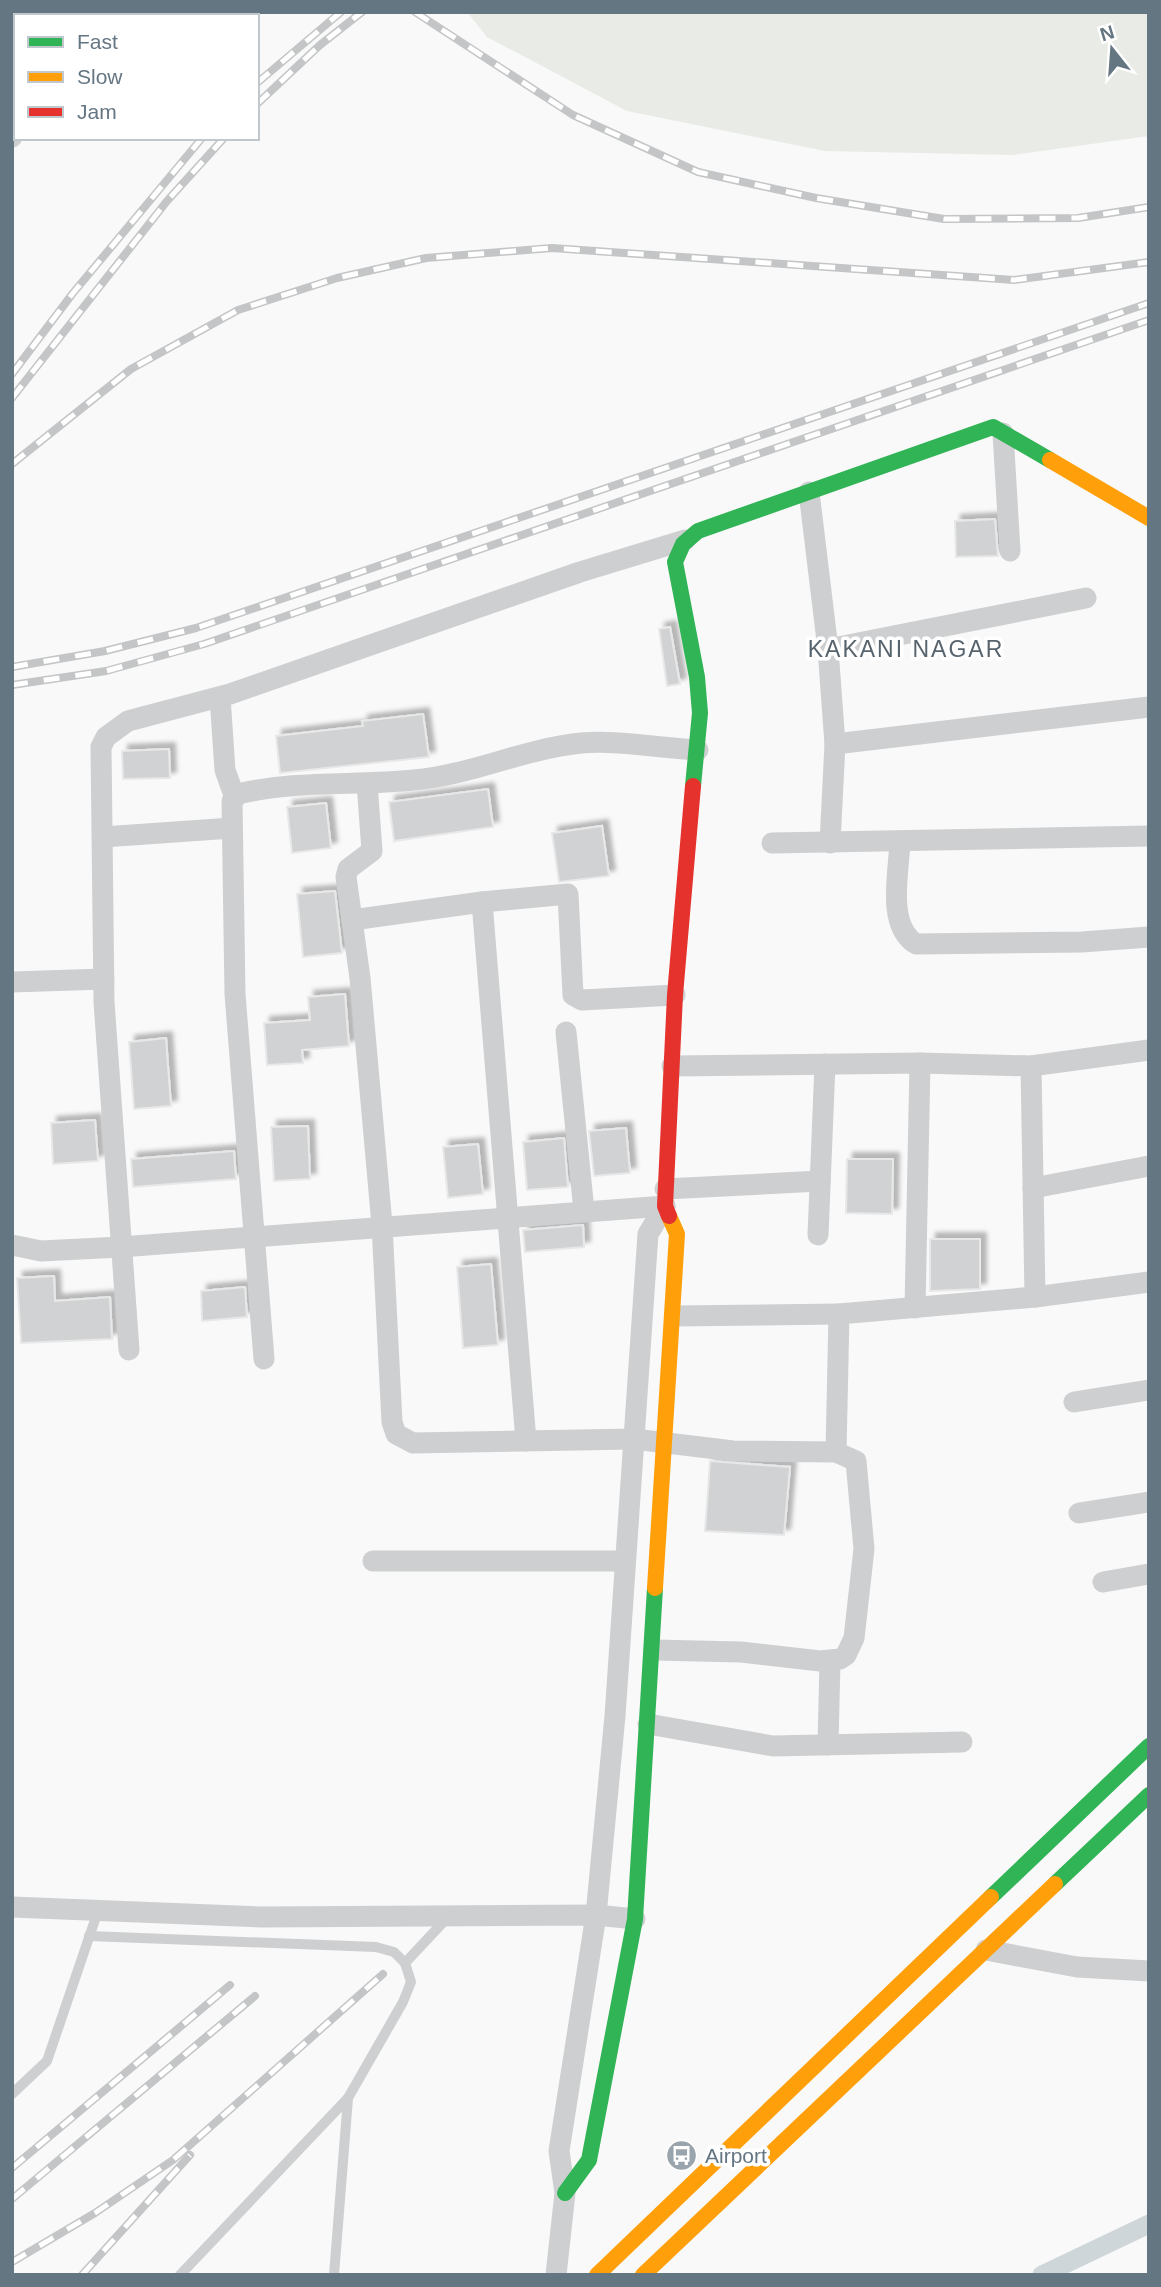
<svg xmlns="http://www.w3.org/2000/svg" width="1161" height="2287" viewBox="0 0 1161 2287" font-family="Helvetica,sans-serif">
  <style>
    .green { fill: #e8ebe6 }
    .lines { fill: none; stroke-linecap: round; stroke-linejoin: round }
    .canal { stroke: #ced6d9; stroke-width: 19 }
    .building { fill: #d0d2d3; stroke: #e8e8e8; stroke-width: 2; filter: url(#shadow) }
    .lane { stroke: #cecfd0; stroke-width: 10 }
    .street { stroke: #cecfd0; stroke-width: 21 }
    .fast { stroke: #30b455; stroke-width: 16 }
    .slow { stroke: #ff9f0a; stroke-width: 16 }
    .jam { stroke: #e5322d; stroke-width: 16 }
    .rail-casing { stroke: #c3c5c6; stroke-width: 8 }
    .rail { stroke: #fff; stroke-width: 5; stroke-dasharray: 16; stroke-linecap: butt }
    .labels { text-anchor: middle; stroke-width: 7; stroke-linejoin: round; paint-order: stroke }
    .poi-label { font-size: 21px; fill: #657683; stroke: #fff; text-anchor: start }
    .neighbourhood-label { font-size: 23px; letter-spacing: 2px; fill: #57646e; stroke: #fff }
  </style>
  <defs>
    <filter id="shadow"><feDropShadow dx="6" dy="-6" stdDeviation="2" flood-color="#0004"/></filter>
  </defs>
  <rect width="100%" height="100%" fill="#f9f9f9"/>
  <path class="green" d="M467 12H1149V136L1013 155 825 151 627 111 487 37Z"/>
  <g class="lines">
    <path class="canal" d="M1042 2275 1149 2224"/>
  </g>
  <g class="building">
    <path d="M995 519 998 556 956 557 955 521Z"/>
    <path d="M670 627 680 684 667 686 659 629Z"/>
    <path d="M423 714 429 757 280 773 276 736 363 726 362 721Z"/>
    <path d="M169 749 170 778 123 779 122 751Z"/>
    <path d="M488 789 493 827 394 841 389 802Z"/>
    <path d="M326 803 331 848 292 853 287 807Z"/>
    <path d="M602 826 609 876 559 882 552 833Z"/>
    <path d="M335 891 342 953 303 957 297 894Z"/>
    <path d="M345 994 349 1046 302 1050 303 1063 267 1065 264 1023 310 1020 308 997Z"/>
    <path d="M166 1038 171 1106 134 1109 129 1042Z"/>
    <path d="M95 1120 98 1161 53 1164 51 1123Z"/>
    <path d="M308 1126 310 1179 274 1181 271 1127Z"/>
    <path d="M626 1128 630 1173 594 1176 589 1131Z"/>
    <path d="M564 1138 568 1187 527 1190 523 1142Z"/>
    <path d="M478 1144 483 1194 448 1198 443 1147Z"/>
    <path d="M234 1151 236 1179 133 1187 131 1159Z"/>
    <path d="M847 1159H893L892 1214 846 1213Z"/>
    <path d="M583 1225 584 1247 525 1252 523 1230Z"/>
    <path d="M930 1239H980V1289L930 1291Z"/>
    <path d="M491 1264 498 1345 463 1348 457 1267Z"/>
    <path d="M54 1276 55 1301 110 1297 112 1339 21 1343 17 1278Z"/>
    <path d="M245 1287 247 1317 202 1321 201 1291Z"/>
    <path d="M710 1461 790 1467 784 1535 705 1531Z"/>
  </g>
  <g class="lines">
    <g class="lane">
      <path d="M89 1936 376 1947 394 1952 405 1963 411 1982 403 2002 348 2098 180 2275"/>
      <path d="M405 1963 449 1916"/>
      <path d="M12 2094 47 2061 98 1911"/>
      <path d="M334 2275 348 2098"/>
    </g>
    <g class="street">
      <path d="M32 12V16"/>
      <path d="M12 85H16"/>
      <path d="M12 137 16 125"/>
      <path d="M1003 433 1010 551"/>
      <path d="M809 492 828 649 835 744 830 843"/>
      <path d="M828 649 1086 598"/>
      <path d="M220 697 225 770 235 798"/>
      <path d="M835 744 1149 707"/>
      <path d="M367 783 372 851 348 869 346 877 360 978 382 1225 392 1422 396 1434 413 1443 634 1439 733 1451 836 1452"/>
      <path d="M103 837 232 828"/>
      <path d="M900 841C899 873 886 925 916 944L1082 942 1149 937"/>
      <path d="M772 843 1149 836"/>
      <path d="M482 902 526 1441"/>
      <path d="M352 920 482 902 568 894 573 995 582 1000 675 995"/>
      <path d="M12 982 104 979"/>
      <path d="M566 1032 584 1211"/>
      <path d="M672 1066 920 1063 1031 1066 1149 1050"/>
      <path d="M1031 1066 1035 1297"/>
      <path d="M1033 1188 1149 1166"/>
      <path d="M665 1189 820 1181"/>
      <path d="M818 1235 825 1064"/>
      <path d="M12 1245 41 1251 121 1247 665 1206"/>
      <path d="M915 1308 920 1063"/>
      <path d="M675 1316 839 1314"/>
      <path d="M129 1350 104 1002 101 747 106 737 128 721 230 694 580 572 685 540"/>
      <path d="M264 1359 235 994 232 801 238 794C295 780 355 786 414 780 471 775 523 749 581 743 618 740 660 748 698 750"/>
      <path d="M1074 1402 1149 1390"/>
      <path d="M1079 1513 1149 1502"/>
      <path d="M373 1561H625"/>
      <path d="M1103 1582 1149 1574"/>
      <path d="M654 1650 741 1652 820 1661 840 1659 846 1655 854 1638 864 1549 856 1461 836 1452 839 1314 1035 1297 1149 1282"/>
      <path d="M648 1724 773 1746 962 1742"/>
      <path d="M828 1745 830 1661"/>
      <path d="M12 1907 262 1917 596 1915 635 1919"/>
      <path d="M986 1950 1077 1967 1149 1971"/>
      <path d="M556 2275 565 2193 559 2151 596 1915 615 1716 648 1234 665 1206"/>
    </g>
    <g class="fast">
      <path d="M693 786 700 713 697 677 675 562 683 544 698 531 993 427 1050 460"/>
      <path d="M1055 1884 1149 1795"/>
      <path d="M991 1897 1149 1746"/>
      <path d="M565 2193 589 2160 635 1919 655 1588"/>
    </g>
    <g class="slow">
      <path d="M1050 460 1149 518"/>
      <path d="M655 1588 677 1234 669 1216"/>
      <path d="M597 2275 991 1897"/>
      <path d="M643 2275 1055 1884"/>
    </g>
    <path class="jam" d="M669 1216 665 1206 675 995 693 786"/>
    <defs>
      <g id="rail">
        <path d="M415 12 573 115 698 172 816 198 944 219 1078 218 1149 207"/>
        <path d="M257 83 341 12"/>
        <path d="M257 104 320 45 362 12"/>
        <path d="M12 374 73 293 202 138"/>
        <path d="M12 398 167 201 224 138"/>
        <path d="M12 464 131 369 238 310 337 278 426 258 552 248 1014 280 1149 262"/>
        <path d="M12 667 105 651 196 628 1149 303"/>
        <path d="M12 685 106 671 204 644 1149 320"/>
        <path d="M12 2168 230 1985"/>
        <path d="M12 2199 255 1996"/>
        <path d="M12 2262 95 2213 173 2160 383 1974"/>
        <path d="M82 2275 190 2155"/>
      </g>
    </defs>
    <use href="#rail" class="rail-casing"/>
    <use href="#rail" class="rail"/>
  </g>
  <defs>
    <symbol id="bus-disc" viewBox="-11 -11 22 22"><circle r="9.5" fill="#99a4ac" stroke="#fff"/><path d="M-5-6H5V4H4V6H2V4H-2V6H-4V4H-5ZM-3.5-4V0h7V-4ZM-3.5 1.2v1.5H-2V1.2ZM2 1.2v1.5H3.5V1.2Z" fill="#fff"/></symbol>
  </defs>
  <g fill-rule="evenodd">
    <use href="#bus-disc" x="664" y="2138" width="35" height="35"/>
  </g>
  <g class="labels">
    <g class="poi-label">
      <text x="705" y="2163">Airport</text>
    </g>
    <g class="neighbourhood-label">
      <text x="906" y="657">KAKANI NAGAR</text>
    </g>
  </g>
  <rect width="1161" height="2287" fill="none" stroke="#657683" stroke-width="28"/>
  <rect x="14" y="14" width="245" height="126" fill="#ffffff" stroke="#c1c8cd" stroke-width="2"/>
  <rect x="28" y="37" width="35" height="10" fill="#30b455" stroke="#c1c8cd" stroke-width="2"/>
  <text x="77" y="49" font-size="21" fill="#657683">Fast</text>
  <rect x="28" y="72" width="35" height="10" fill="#ff9f0a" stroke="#c1c8cd" stroke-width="2"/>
  <text x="77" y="84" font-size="21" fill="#657683">Slow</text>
  <rect x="28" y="107" width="35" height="10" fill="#e5322d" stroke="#c1c8cd" stroke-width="2"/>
  <text x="77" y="119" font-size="21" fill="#657683">Jam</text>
  <g transform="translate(1112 49) rotate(343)" stroke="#ffffff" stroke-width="5" paint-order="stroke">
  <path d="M0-5L12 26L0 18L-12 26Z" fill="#657683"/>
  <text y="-10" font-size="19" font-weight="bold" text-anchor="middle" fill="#657683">N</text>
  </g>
</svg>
